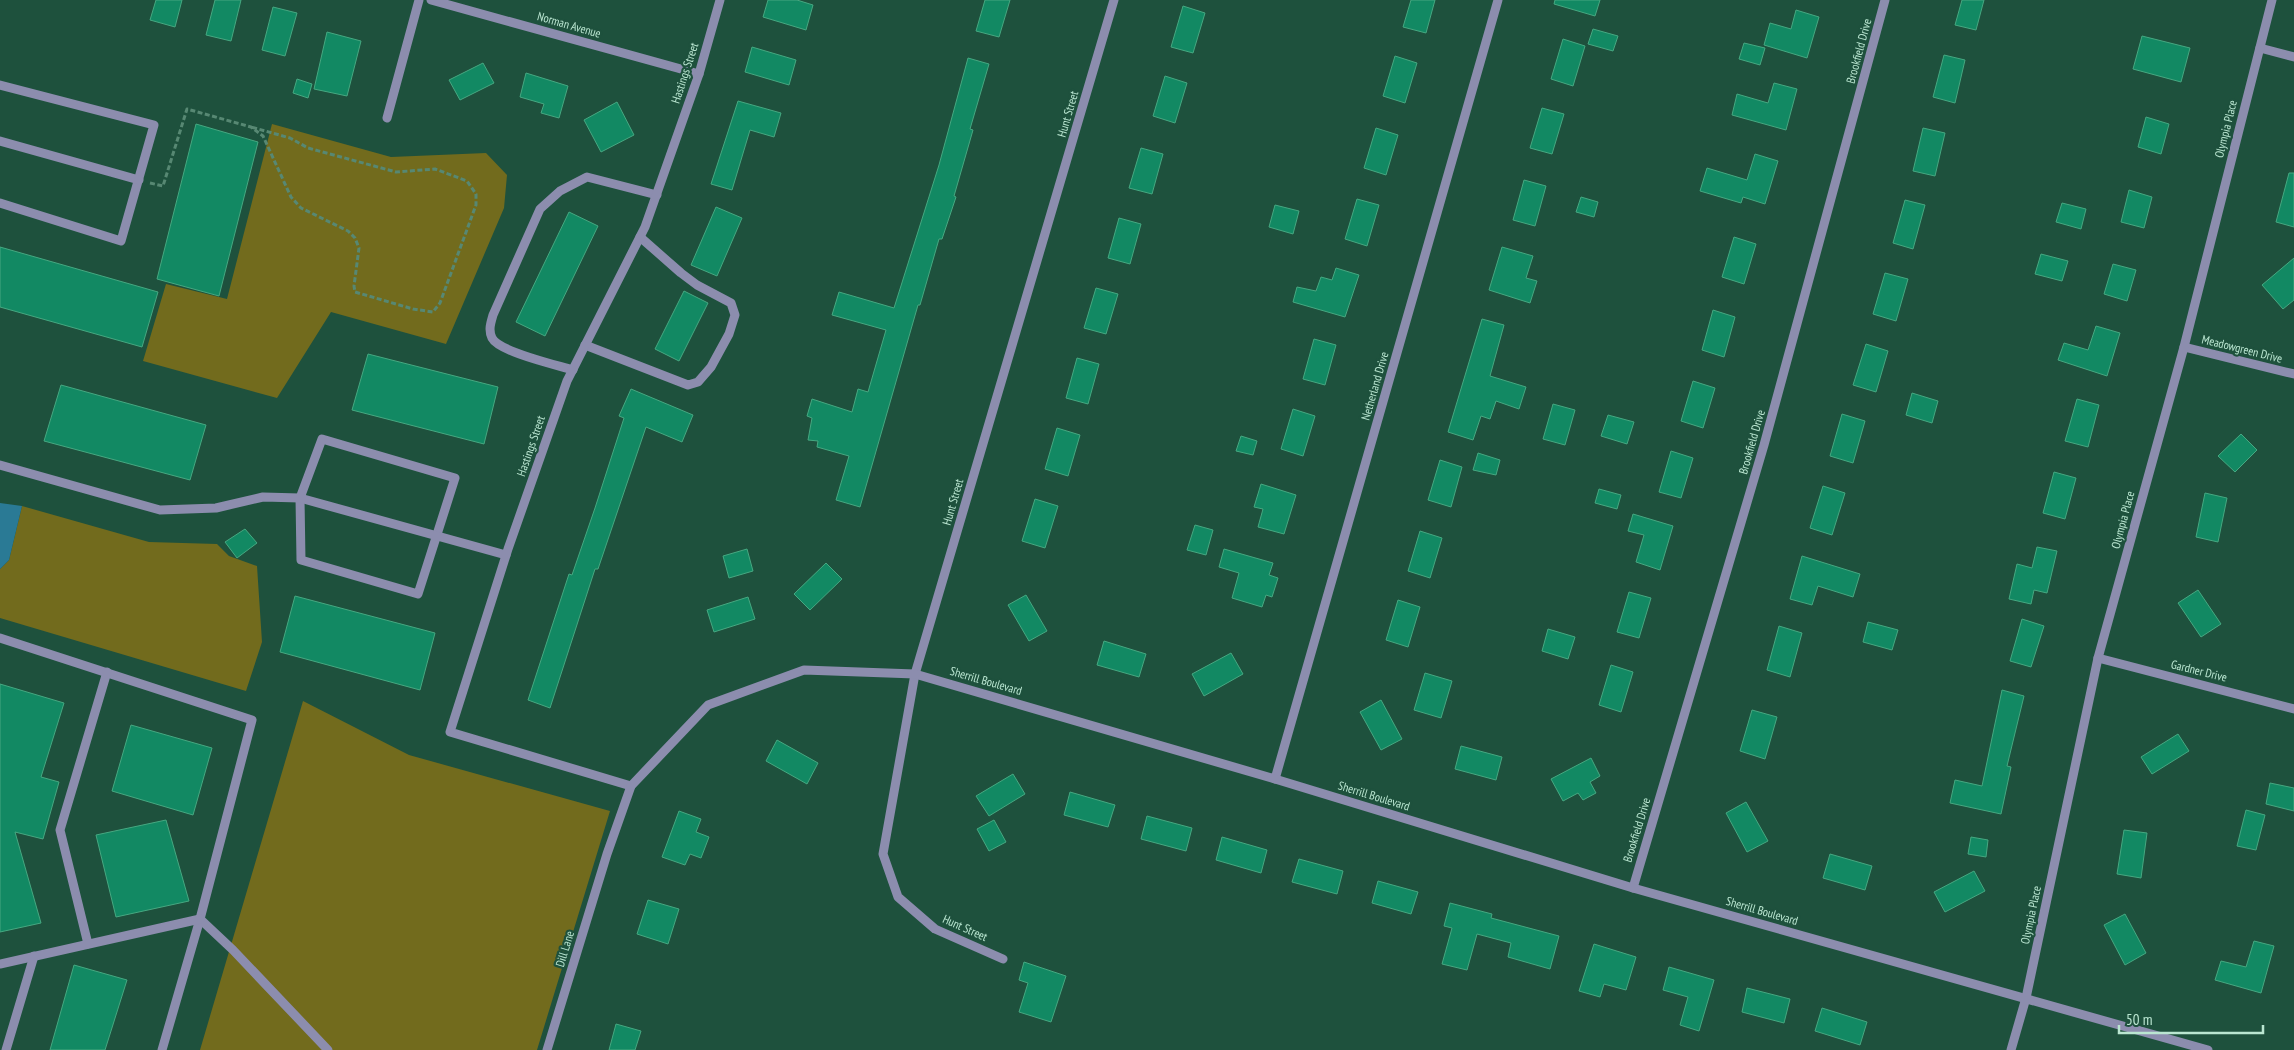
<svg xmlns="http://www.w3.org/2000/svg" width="2294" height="1050" viewBox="0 0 2294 1050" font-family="'PT Sans Narrow',sans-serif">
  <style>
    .green { fill: #726b1d }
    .water { fill: #2a7a95 }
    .building { fill: #128963; stroke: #46a881 }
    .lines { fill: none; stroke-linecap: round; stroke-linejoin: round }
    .path { stroke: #578873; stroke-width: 3; stroke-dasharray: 5 2.5; stroke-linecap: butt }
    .minor { stroke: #8c8dae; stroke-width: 9 }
    .labels { text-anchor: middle; stroke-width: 4.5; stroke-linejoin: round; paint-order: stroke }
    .street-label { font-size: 12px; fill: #bae6d1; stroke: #1e513d }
  </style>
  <rect width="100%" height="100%" fill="#1e513d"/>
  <g class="green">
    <path d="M272 124 391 157 486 153 507 175 504 208 446 344 331 312 277 398 143 361 166 284 227 299Z"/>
    <path d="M22 506 149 542 217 544 229 556 257 566 262 642 246 691 0 618V569L9 560Z"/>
    <path d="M303 701 409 755 610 811 537 1050H200Z"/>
  </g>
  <path class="water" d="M0 503 22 506 9 560 0 569Z"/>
  <g class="building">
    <path d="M156 0H182L175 27 150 20Z"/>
    <path d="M215 0H241L231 41 206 35Z"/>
    <path d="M768 0H797L813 5 806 30 763 17Z"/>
    <path d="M985 0H1010L999 37 976 31Z"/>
    <path d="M1411 0H1435L1426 33 1403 27Z"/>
    <path d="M1555 0H1600L1595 16 1554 4Z"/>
    <path d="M1962 0H1984L1976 30 1955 25Z"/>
    <path d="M1183 6 1205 13 1193 53 1171 47Z"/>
    <path d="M273 7 297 13 285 56 262 50Z"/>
    <path d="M1796 10 1819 17 1807 58 1764 45 1770 23 1791 29Z"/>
    <path d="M1593 29 1618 36 1613 51 1588 44Z"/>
    <path d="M327 32 361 41 347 96 314 89Z"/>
    <path d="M2142 36 2190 48 2181 82 2133 69Z"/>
    <path d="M1563 39 1585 46 1573 86 1551 79Z"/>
    <path d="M1744 43 1765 48 1760 65 1739 59Z"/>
    <path d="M752 47 796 60 789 85 745 72Z"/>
    <path d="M1944 55 1965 60 1955 103 1933 97Z"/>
    <path d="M1395 56 1417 63 1405 103 1383 96Z"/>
    <path d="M968 58 989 64 970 129 973 130 954 196 956 197 942 239H939L920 305H918L860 507 836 500 849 456 817 447 818 441 808 440 812 418 807 416 812 399 852 412 858 389 868 392 886 330 832 315 839 292 894 308 939 165Z"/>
    <path d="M483 63 494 83 460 100 449 80Z"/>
    <path d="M526 73 568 86 559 118 541 113 544 104 520 97Z"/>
    <path d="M1165 76 1187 83 1175 123 1153 116Z"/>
    <path d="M297 79 312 84 308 98 293 93Z"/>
    <path d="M1774 83 1797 89 1786 130 1732 115 1737 94 1768 103Z"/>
    <path d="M738 101 781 113 774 137 750 130 732 190 711 184Z"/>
    <path d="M617 102 634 135 601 152 584 120Z"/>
    <path d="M1542 108 1564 114 1552 154 1530 148Z"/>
    <path d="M2146 117 2169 124 2161 154 2138 147Z"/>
    <path d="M196 124 258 142 219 296 157 279Z"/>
    <path d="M1376 128 1398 135 1386 175 1364 168Z"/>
    <path d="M1923 128 1945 133 1935 176 1913 171Z"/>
    <path d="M1141 148 1163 154 1152 194 1129 188Z"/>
    <path d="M1755 154 1778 161 1765 204 1743 197 1741 203 1700 191 1707 168 1747 180Z"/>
    <path d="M2289 173H2294V227L2276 222Z"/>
    <path d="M1524 180 1546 186 1535 226 1513 220Z"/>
    <path d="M2129 190 2152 197 2144 228 2121 222Z"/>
    <path d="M1581 197 1598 202 1594 217 1576 212Z"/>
    <path d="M1357 199 1379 205 1367 246 1345 239Z"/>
    <path d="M1905 200 1925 205 1913 249 1893 243Z"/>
    <path d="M2062 203 2086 209 2081 229 2056 222Z"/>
    <path d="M1275 205 1299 211 1293 234 1269 227Z"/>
    <path d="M716 207 742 218 717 276 691 265Z"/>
    <path d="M569 212 598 226 545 336 516 322Z"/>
    <path d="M1119 218 1141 224 1130 264 1108 258Z"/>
    <path d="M1734 237 1756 244 1744 284 1722 277Z"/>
    <path d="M0 247 158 292 142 347 0 307Z"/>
    <path d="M1502 247 1533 256 1526 278 1537 281 1530 303 1489 290Z"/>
    <path d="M2041 254 2068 261 2062 281 2035 274Z"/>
    <path d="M2294 258V300L2283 309 2262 285Z"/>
    <path d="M2113 264 2136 270 2127 301 2104 294Z"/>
    <path d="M1336 268 1359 275 1345 317 1293 302 1297 287 1316 291 1321 277 1332 280Z"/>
    <path d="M1885 273 1908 279 1896 321 1873 314Z"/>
    <path d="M1096 288 1118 294 1106 334 1084 328Z"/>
    <path d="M684 291 708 303 679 361 655 349Z"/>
    <path d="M1713 310 1735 317 1724 357 1702 350Z"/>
    <path d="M1482 319 1504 325 1490 376 1526 387 1519 409 1496 401 1490 419 1481 416 1473 440 1448 432Z"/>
    <path d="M2096 326 2120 333 2107 376 2058 360 2064 343 2088 350Z"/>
    <path d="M1314 339 1336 345 1325 385 1303 379Z"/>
    <path d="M1866 344 1888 351 1876 392 1853 385Z"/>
    <path d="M368 354 498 387 484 444 352 410Z"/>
    <path d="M1077 358 1099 364 1088 404 1066 398Z"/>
    <path d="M1693 381 1715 388 1703 428 1681 421Z"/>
    <path d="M61 385 206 425 190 480 44 441Z"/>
    <path d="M631 389 693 415 682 442 646 427 598 569H595L550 708 528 700 569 574 572 575 595 508 624 418 619 416Z"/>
    <path d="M1912 393 1938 401 1932 423 1906 415Z"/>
    <path d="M2077 399 2099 405 2088 447 2065 441Z"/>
    <path d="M1553 404 1575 410 1565 445 1543 439Z"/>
    <path d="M1293 409 1315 416 1303 456 1281 449Z"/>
    <path d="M1842 414 1865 421 1853 463 1830 456Z"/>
    <path d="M1608 415 1634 422 1627 444 1601 436Z"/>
    <path d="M1057 428 1080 435 1068 476 1045 469Z"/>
    <path d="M2241 434 2257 450 2235 472 2218 456Z"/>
    <path d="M1241 436 1257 441 1253 455 1236 451Z"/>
    <path d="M1671 451 1693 458 1681 498 1659 492Z"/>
    <path d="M1478 453 1500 460 1496 475 1473 470Z"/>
    <path d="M1440 460 1462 467 1451 507 1428 500Z"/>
    <path d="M2054 472 2076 478 2065 519 2043 513Z"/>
    <path d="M1261 484 1296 495 1284 534 1258 527 1263 509 1254 507Z"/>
    <path d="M1823 486 1845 493 1832 535 1810 528Z"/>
    <path d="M1599 489 1621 495 1617 509 1595 503Z"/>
    <path d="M2205 493 2227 498 2218 542 2196 537Z"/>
    <path d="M1035 499 1058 506 1045 548 1022 541Z"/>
    <path d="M1633 514 1673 526 1660 570 1636 562 1644 535 1628 531Z"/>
    <path d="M1195 525 1213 530 1206 555 1187 550Z"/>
    <path d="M245 529 257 543 237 558 225 542Z"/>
    <path d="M1420 531 1442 538 1430 578 1408 571Z"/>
    <path d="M2037 547 2057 551 2047 593 2034 590 2031 604 2009 599 2017 564 2032 568Z"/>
    <path d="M747 549 753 571 729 578 723 556Z"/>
    <path d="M1224 549 1273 563 1269 575 1278 578 1272 597 1266 595 1262 607 1232 598 1239 573 1219 567Z"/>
    <path d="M1802 556 1860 574 1853 597 1818 586 1812 605 1790 599Z"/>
    <path d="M826 563 842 579 810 610 794 594Z"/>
    <path d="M2198 590 2221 624 2201 637 2178 603Z"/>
    <path d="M1629 592 1651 598 1639 638 1617 632Z"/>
    <path d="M1026 595 1047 631 1029 641 1008 605Z"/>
    <path d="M295 596 435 633 420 690 280 652Z"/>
    <path d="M748 597 755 619 714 632 707 610Z"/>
    <path d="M1398 600 1420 607 1408 647 1386 640Z"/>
    <path d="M2022 619 2044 626 2031 667 2010 661Z"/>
    <path d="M1868 622 1898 630 1892 650 1863 642Z"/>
    <path d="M1779 626 1802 633 1790 677 1767 670Z"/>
    <path d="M1548 629 1575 637 1568 659 1542 651Z"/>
    <path d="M1104 641 1146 654 1139 677 1097 665Z"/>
    <path d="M1231 653 1243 674 1204 696 1192 674Z"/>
    <path d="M1611 665 1633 672 1621 712 1599 705Z"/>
    <path d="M1425 673 1452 681 1441 718 1414 710Z"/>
    <path d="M0 684 64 703 41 777 59 782 43 839 15 832 41 923 0 932Z"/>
    <path d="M2002 690 2024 696 2007 766 2011 767 2001 814 1950 803 1955 780 1982 786Z"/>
    <path d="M1381 700 1402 739 1381 750 1360 712Z"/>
    <path d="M1752 710 1777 717 1765 759 1740 751Z"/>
    <path d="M131 725 212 748 193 815 112 791Z"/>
    <path d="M2178 734 2189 751 2152 774 2141 757Z"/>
    <path d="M777 740 818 763 807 784 766 761Z"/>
    <path d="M1461 746 1502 757 1496 780 1455 769Z"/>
    <path d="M1591 758 1600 776 1590 782 1596 793 1583 800 1578 793 1563 801 1551 779Z"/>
    <path d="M1013 774 1025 794 989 816 976 796Z"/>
    <path d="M2270 783 2294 788V811L2266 804Z"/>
    <path d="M1070 792 1115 805 1108 827 1064 815Z"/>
    <path d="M1746 802 1768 841 1747 852 1726 813Z"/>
    <path d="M2246 810 2265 815 2256 850 2237 846Z"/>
    <path d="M679 811 701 819 696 832 709 837 701 858 690 854 685 865 662 857Z"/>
    <path d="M1147 816 1192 828 1186 851 1141 839Z"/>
    <path d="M166 820 189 901 116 917 96 835Z"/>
    <path d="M994 820 1006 842 989 851 977 829Z"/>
    <path d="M2124 830 2147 833 2141 878 2117 874Z"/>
    <path d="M1222 837 1267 850 1261 873 1216 860Z"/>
    <path d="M1971 837 1988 840 1986 857 1968 854Z"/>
    <path d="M1830 854 1872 866 1865 890 1823 878Z"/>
    <path d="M1299 859 1343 871 1337 894 1292 882Z"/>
    <path d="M1974 871 1985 891 1945 912 1934 892Z"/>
    <path d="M1378 881 1418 892 1411 914 1372 903Z"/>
    <path d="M648 900 679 909 668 944 637 934Z"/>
    <path d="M1450 903 1492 914 1491 918 1559 936 1550 969 1508 957 1511 943 1477 934 1467 970 1442 964 1452 928 1444 926Z"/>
    <path d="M2125 914 2146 953 2125 965 2104 925Z"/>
    <path d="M2254 941 2274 946 2261 993 2215 980 2221 961 2246 967Z"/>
    <path d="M1594 944 1636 957 1626 990 1604 984 1600 997 1579 991Z"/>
    <path d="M1024 962 1066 976 1051 1022 1019 1012 1028 983 1019 980Z"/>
    <path d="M74 965 127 980 105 1050H50Z"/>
    <path d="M1669 967 1714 980 1699 1031 1680 1025 1688 997 1663 990Z"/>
    <path d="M1747 988 1790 999 1784 1023 1742 1012Z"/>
    <path d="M1822 1008 1867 1022 1860 1045 1815 1031Z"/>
    <path d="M616 1024 641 1031 635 1050H609Z"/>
  </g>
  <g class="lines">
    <path class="path" d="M150 183 163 186 187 109 251 127 263 136 291 197 301 208 348 231 355 238 359 248 354 286 355 292 413 309 433 312 440 303 476 205V194L467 181 435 169 396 172 308 148 290 138 251 127"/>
    <g class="minor">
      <path d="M431 0 699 74"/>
      <path d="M2260 48 2294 57"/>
      <path d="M0 85 154 125 121 241 0 203"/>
      <path d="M387 118 419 0"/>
      <path d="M0 141 139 180"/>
      <path d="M585 345 688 385 698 382 711 367 729 334 735 315 731 303 697 285 681 273 640 237"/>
      <path d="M2184 347 2294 374"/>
      <path d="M573 370C557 365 499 352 492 338 488 330 491 322 493 315L540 209 560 191 587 177 657 195"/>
      <path d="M322 439 455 478 418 594 301 560 300 498Z"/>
      <path d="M0 465 160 510 216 508 263 497 300 498 506 555"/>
      <path d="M0 638 252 720 200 919 162 1050"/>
      <path d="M2098 658 2294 709"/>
      <path d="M1275 779 1498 0"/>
      <path d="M631 786 450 732 508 549 567 381 645 227 699 74 720 0"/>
      <path d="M1633 888 1764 445 1885 0"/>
      <path d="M200 919 233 950 328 1050"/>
      <path d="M88 944 60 830 107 672"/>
      <path d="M1003 959 935 929 898 897 883 854 915 674 1114 0"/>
      <path d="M0 964 200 919"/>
      <path d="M6 1050 34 956"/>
      <path d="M547 1050 607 854 631 786 708 705 804 670 915 674 1275 779 1633 888 2208 1050"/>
      <path d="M2011 1050 2026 998 2098 658 2184 347 2272 0"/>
    </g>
  </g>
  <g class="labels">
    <g class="street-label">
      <text transform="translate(569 25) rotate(16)" y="4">Norman Avenue</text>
      <text transform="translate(1859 51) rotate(-75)" y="4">Brookfield Drive</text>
      <text transform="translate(685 73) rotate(-72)" y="4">Hastings Street</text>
      <text transform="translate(1068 114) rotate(-74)" y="4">Hunt Street</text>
      <text transform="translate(2226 129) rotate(-76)" y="4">Olympia Place</text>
      <text transform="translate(2242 349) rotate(14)" y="4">Meadowgreen Drive</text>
      <text transform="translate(1375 386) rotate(-74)" y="4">Netherland Drive</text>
      <text transform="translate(1752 442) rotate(-74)" y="4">Brookfield Drive</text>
      <text transform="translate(531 446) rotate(-71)" y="4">Hastings Street</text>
      <text transform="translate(953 502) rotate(-74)" y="4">Hunt Street</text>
      <text transform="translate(2123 520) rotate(-75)" y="4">Olympia Place</text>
      <text transform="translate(2199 671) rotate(14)" y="4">Gardner Drive</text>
      <text transform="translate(986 681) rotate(16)" y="4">Sherrill Boulevard</text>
      <text transform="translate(1374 796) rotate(17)" y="4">Sherrill Boulevard</text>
      <text transform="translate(1637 830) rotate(-73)" y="4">Brookfield Drive</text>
      <text transform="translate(1762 911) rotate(16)" y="4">Sherrill Boulevard</text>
      <text transform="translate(2031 915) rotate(-78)" y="4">Olympia Place</text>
      <text transform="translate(965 928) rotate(24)" y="4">Hunt Street</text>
      <text transform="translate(565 949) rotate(-73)" y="4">Dill Lane</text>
    </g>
  </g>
  <path d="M2119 1025v8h144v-8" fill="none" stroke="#bae6d1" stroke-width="2.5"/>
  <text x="2126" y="1025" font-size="15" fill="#bae6d1" stroke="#1e513d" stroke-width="4" paint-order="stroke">50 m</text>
</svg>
